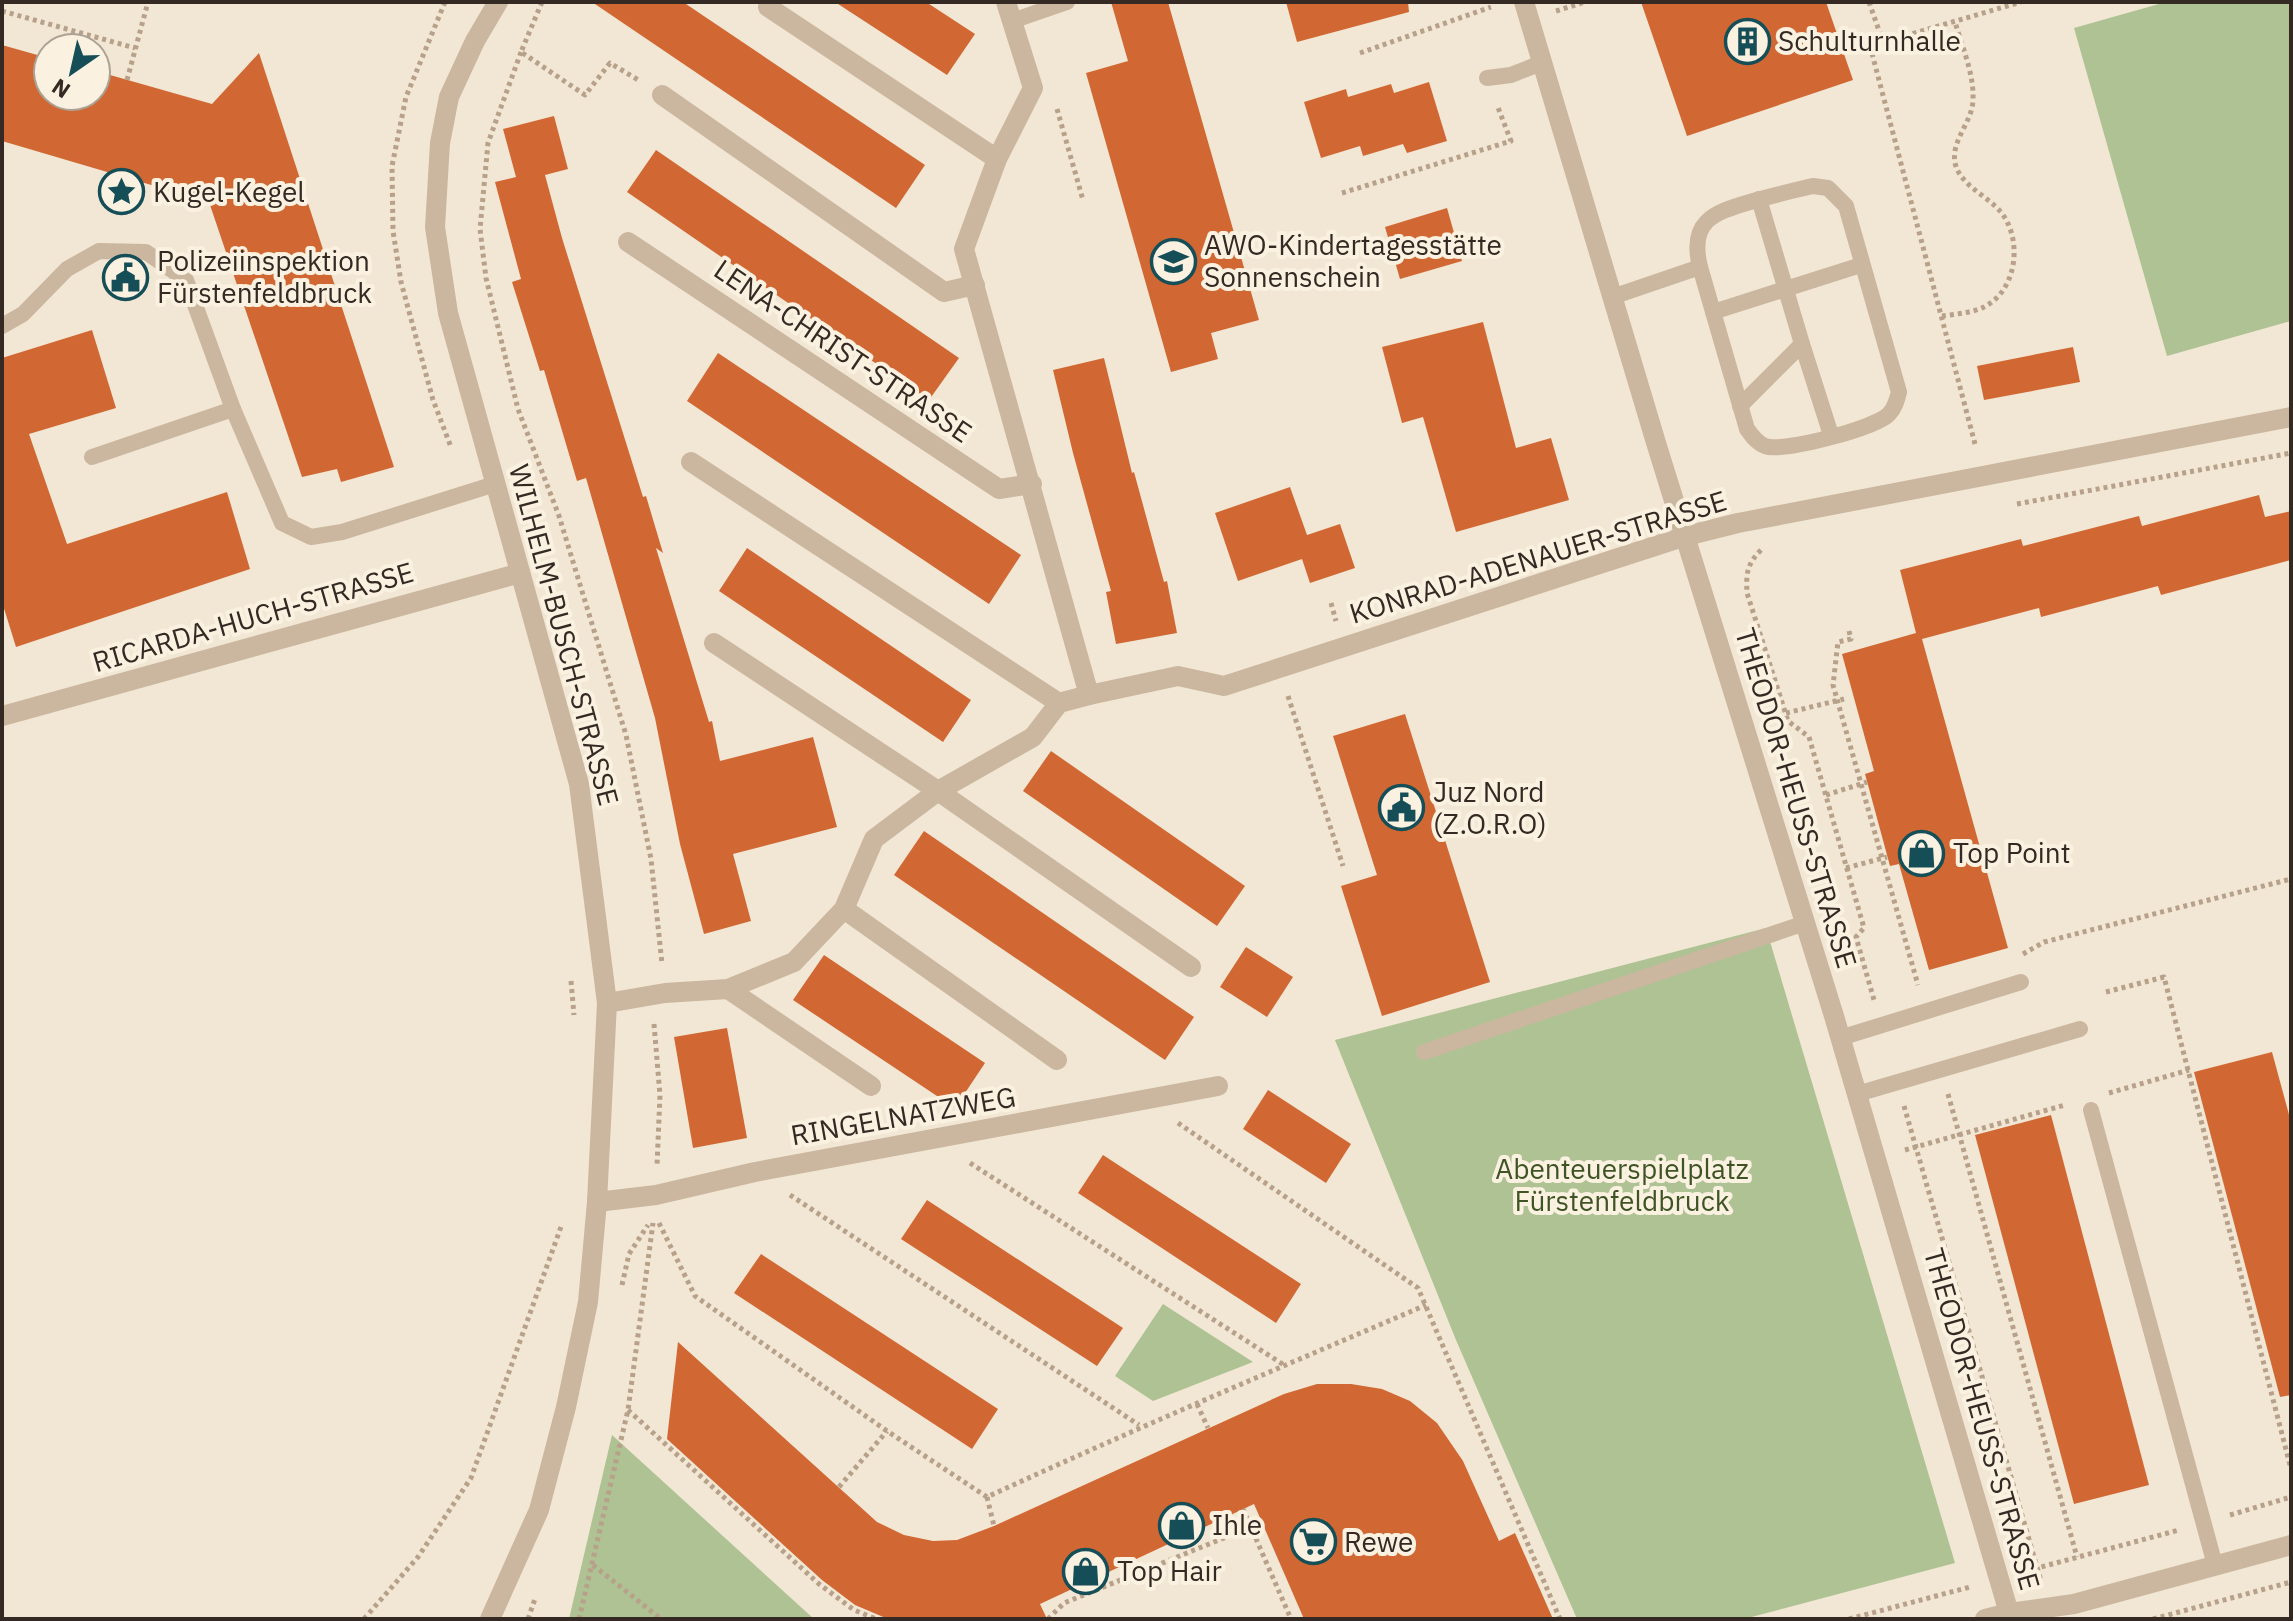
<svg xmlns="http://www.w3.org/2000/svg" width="2293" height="1621" viewBox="0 0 2293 1621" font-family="'IBM Plex Sans',sans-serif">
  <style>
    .green { fill: #aec293 }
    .building { fill: #d16833 }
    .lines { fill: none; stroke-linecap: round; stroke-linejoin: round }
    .path { stroke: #b7a18a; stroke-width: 5; stroke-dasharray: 4 4; stroke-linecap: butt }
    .service { stroke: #cbb79f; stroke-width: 16 }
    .minor { stroke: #cbb79f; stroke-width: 20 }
    .labels { text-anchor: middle; stroke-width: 8; stroke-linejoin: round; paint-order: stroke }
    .poi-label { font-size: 28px; fill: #342a23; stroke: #faf1e0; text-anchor: start }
    .street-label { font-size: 28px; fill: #342a23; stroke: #faf1e0 }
    .park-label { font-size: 28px; fill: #3f5425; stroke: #faf1e0 }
  </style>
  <rect width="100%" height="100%" fill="#f2e7d4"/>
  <g class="green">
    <path d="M2166 2H2291V321L2167 356 2074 28Z"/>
    <path d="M1766 928 1955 1563 1744 1619H1577L1456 1340 1335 1040Z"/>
    <path d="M1163 1304 1253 1362 1153 1401 1115 1376Z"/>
    <path d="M612 1435 814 1619H569Z"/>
  </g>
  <g class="building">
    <path d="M592 2H683L925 165 896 208Z"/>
    <path d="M835 2H926L975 34 947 75Z"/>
    <path d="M1111 2H1168L1259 320 1211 333 1218 359 1171 372 1086 73 1128 61Z"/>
    <path d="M1286 2H1408L1409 12 1297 42Z"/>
    <path d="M1641 2H1826L1853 80 1687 136Z"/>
    <path d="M2 45 48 58V96H96V71L212 104 259 53 394 467 341 482 337 469 302 477 209 202 2 141Z"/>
    <path d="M1429 82 1447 141 1407 153 1403 144 1363 156 1360 146 1321 158 1304 102 1346 89 1348 97 1391 84 1394 93Z"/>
    <path d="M554 116 568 169 545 175 562 238 643 497 646 496 663 553 656 548 709 722 712 721 720 761 813 737 837 827 733 854 751 921 704 934 680 844 655 718 586 478 577 481 544 370 540 371 512 282 521 279 495 182 516 177 503 129Z"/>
    <path d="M656 150 959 358 929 400 627 192Z"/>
    <path d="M1447 208 1462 261 1400 279 1385 227Z"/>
    <path d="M1483 322 1516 448 1551 438 1569 500 1456 532 1423 417 1402 423 1382 347Z"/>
    <path d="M92 330 116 408 29 434 67 544 227 492 250 569 16 647 2 602V358Z"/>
    <path d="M2073 347 2080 382 1984 400 1977 366Z"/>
    <path d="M718 353 1021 555 989 604 687 401Z"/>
    <path d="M1104 358 1132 473 1134 472 1164 582 1167 581 1177 633 1116 644 1106 592 1111 591 1073 453 1053 370Z"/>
    <path d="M1290 487 1307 535 1340 524 1355 568 1310 583 1302 559 1238 581 1215 513Z"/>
    <path d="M2259 495 2265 517 2291 511V560L2161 595 2158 586 2041 617 2039 608 1922 639 2008 948 1929 970 1899 864 1890 866 1865 774 1874 771 1842 654 1916 633 1900 570 2021 539 2023 546 2139 516 2142 526Z"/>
    <path d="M747 548 971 700 943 742 719 591Z"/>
    <path d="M1405 714 1490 982 1382 1016 1341 886 1377 875 1333 736Z"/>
    <path d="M1051 751 1245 886 1217 926 1023 791Z"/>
    <path d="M924 831 1194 1017 1165 1060 894 875Z"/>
    <path d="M1246 947 1293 977 1267 1017 1220 987Z"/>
    <path d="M824 955 985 1063 955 1108 793 1000Z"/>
    <path d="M727 1028 747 1138 693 1148 674 1037Z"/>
    <path d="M2272 1052 2291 1122V1395L2280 1397 2194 1072Z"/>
    <path d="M1268 1090 1351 1144 1326 1183 1243 1129Z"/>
    <path d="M2051 1115 2149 1485 2074 1504 1975 1135Z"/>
    <path d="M1103 1155 1301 1284 1276 1323 1078 1193Z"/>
    <path d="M927 1200 1123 1328 1097 1366 901 1239Z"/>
    <path d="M761 1254 998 1409 972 1449 734 1293Z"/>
    <path d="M678 1342 877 1522 904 1535 933 1541 957 1540 994 1526 1284 1394 1317 1384H1351L1382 1389 1410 1401 1437 1423 1463 1461 1499 1541 1515 1533 1553 1619H1304L1254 1504 1040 1604 1047 1619H888L855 1605 822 1580 667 1439Z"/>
  </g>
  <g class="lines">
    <g class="path">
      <path d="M445 2 406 97 392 166 393 231 401 282 433 400 451 447"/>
      <path d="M542 2 521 52 585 95 610 63 640 81"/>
      <path d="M1869 2 1883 42"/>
      <path d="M2 11 135 48"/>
      <path d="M1556 11 1585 2"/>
      <path d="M521 52 488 143 480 229 486 278 518 409 559 516 626 735 651 859 662 964"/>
      <path d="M1360 53 1491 7"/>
      <path d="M127 80 148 2"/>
      <path d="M1057 109 1083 200"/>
      <path d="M1342 193 1511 141 1497 105"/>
      <path d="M1942 316C1955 314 1972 313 1984 307 2018 290 2023 238 2000 211 1986 195 1960 185 1955 163 1951 139 1973 122 1973 99 1974 74 1962 46 1955 22"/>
      <path d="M1975 444 1870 46 2021 2"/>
      <path d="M2017 504 2291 453"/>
      <path d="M1761 550C1747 564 1746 573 1747 593L1788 721 1809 737 1864 928 1856 937 1874 1000"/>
      <path d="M1331 603 1336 621"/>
      <path d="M1849 631 1851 639 1838 642 1833 685 1918 985"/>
      <path d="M1288 696 1343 866"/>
      <path d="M1786 713 1844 699"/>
      <path d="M1826 795 1867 782"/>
      <path d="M1846 868 1887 857"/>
      <path d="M2023 954 2044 942 2291 879"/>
      <path d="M571 981 574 1015"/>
      <path d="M2106 992 2164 977 2291 1469"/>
      <path d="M654 1024 660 1095 657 1166"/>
      <path d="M2109 1093 2189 1070"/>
      <path d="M1948 1094 2077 1557"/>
      <path d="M1904 1106 2041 1581"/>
      <path d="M1178 1123 1418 1288 1560 1619"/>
      <path d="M1905 1150 2065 1105"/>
      <path d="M970 1163 1284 1365"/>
      <path d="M790 1195 1139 1425"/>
      <path d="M659 1223 695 1296 887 1431 987 1497C1132 1430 1279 1368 1426 1305"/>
      <path d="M622 1285 629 1254 648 1225"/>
      <path d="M1197 1404 1208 1428"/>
      <path d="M628 1410 819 1584 854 1610 876 1619"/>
      <path d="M839 1487 887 1431"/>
      <path d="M987 1497 994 1526"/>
      <path d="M1243 1509 1291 1619"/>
      <path d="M2230 1515 2291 1497"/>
      <path d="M593 1565 661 1619"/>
      <path d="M2026 1571 2179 1530"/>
      <path d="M364 1619 418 1557 471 1478 562 1224"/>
      <path d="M528 1619 535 1599"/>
      <path d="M579 1619 628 1410 653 1223"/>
      <path d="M1048 1619 1064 1603 1251 1527"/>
      <path d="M1849 1619 1970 1587"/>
      <path d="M2153 1619 2291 1582"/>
    </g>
    <g class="service">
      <path d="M1012 21 1067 2"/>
      <path d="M1487 78 1511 75 1541 63"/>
      <path d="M1813 186 1828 188 1846 206 1899 392C1897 400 1895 408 1889 414 1876 428 1782 453 1765 446 1757 443 1752 436 1747 429L1700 267C1689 222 1712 213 1750 202 1770 196 1792 191 1813 186Z"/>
      <path d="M1612 297 1700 267"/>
      <path d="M1713 312 1861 265"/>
      <path d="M2 326 23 314 67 269 99 251 146 252 186 280 233 409 282 523 311 537 342 532 495 484"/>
      <path d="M1802 344 1831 435"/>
      <path d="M1740 406 1802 344 1759 199"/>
      <path d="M92 457 233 409"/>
      <path d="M1840 1038 2021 982"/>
      <path d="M1424 1052 1805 923"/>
      <path d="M1857 1094 2080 1029"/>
      <path d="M2091 1110 2215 1565"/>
    </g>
    <g class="minor">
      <path d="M1524 2 1657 446 1834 1016 2009 1613"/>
      <path d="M768 7 997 159"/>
      <path d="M662 95 944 292 975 285"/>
      <path d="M628 242 999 489 1032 484"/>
      <path d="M691 462 1059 703"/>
      <path d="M714 643 938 791 1191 967"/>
      <path d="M1089 695 1178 676 1224 686 1686 536 1738 523 2291 417"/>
      <path d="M2 716 520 573"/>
      <path d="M844 909 1057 1060"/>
      <path d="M728 989 871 1086"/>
      <path d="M607 1003 665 993 728 989 794 962 844 909 874 839 938 791 1033 737 1059 703 1089 695 964 249 997 159 1033 88 1006 2"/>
      <path d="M597 1202 656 1195 755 1172 1218 1086"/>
      <path d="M490 1619 539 1510 566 1407 588 1302 597 1202 607 1003 579 784 448 313 435 227 440 143 449 97 475 41 498 2"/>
      <path d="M1985 1619 2009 1613 2074 1604 2291 1545"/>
    </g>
  </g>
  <defs>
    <symbol id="building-ring" viewBox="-11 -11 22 22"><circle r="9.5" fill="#faf1e0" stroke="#164e58" stroke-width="1.5"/><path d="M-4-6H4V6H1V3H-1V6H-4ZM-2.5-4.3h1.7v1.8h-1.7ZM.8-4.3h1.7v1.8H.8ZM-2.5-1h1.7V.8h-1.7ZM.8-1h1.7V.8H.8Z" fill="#164e58"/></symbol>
    <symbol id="sight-ring" viewBox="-11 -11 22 22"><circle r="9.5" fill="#faf1e0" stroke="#164e58" stroke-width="1.5"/><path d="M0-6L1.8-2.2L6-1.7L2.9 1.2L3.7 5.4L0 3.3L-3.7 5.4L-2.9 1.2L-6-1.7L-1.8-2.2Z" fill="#164e58"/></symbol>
    <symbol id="school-ring" viewBox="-11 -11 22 22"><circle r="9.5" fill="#faf1e0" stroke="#164e58" stroke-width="1.5"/><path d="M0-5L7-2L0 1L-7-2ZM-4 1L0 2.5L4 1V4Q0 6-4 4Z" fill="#164e58"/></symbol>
    <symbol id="civic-ring" viewBox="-11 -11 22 22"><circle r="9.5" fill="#faf1e0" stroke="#164e58" stroke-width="1.5"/><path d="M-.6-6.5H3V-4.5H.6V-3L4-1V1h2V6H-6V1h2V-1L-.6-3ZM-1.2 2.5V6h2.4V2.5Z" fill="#164e58"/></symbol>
    <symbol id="shop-ring" viewBox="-11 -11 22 22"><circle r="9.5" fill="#faf1e0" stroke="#164e58" stroke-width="1.5"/><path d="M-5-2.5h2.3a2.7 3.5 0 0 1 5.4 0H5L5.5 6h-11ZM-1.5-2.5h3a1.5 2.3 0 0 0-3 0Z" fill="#164e58"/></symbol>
    <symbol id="supermarket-ring" viewBox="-11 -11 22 22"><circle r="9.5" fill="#faf1e0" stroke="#164e58" stroke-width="1.5"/><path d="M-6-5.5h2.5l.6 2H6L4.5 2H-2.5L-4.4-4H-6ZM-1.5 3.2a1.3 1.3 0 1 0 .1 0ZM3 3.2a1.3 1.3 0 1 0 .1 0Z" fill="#164e58"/></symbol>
  </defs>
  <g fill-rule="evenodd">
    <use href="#building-ring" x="1722" y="16" width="51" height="51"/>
    <use href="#sight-ring" x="96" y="166" width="51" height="51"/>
    <use href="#school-ring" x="1148" y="236" width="51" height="51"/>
    <use href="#civic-ring" x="100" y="252" width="51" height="51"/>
    <use href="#civic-ring" x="1376" y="782" width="51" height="51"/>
    <use href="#shop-ring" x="1896" y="828" width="51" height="51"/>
    <use href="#shop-ring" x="1156" y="1500" width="51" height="51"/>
    <use href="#supermarket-ring" x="1288" y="1516" width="51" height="51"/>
    <use href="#shop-ring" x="1060" y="1546" width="51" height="51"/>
  </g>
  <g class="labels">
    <g class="poi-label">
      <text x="1778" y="51">Schulturnhalle</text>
      <text x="153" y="202">Kugel-Kegel</text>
      <text x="1204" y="255">AWO-Kindertagesstätte<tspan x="1204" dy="32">Sonnenschein</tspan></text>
      <text x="157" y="271">Polizeiinspektion<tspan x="157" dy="32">Fürstenfeldbruck</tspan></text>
      <text x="1433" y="802">Juz Nord<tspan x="1433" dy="32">(Z.O.R.O)</tspan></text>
      <text x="1953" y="863">Top Point</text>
      <text x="1212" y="1535">Ihle</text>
      <text x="1344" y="1552">Rewe</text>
      <text x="1117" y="1581">Top Hair</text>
    </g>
    <g class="street-label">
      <text transform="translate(843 351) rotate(34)" y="10">LENA-CHRIST-STRASSE</text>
      <text transform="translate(1538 557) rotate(-17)" y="10">KONRAD-ADENAUER-STRASSE</text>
      <text transform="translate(253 617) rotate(-16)" y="10">RICARDA-HUCH-STRASSE</text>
      <text transform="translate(564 635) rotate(75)" y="10">WILHELM-BUSCH-STRASSE</text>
      <text transform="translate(1796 798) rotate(73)" y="10">THEODOR-HEUSS-STRASSE</text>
      <text transform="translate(903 1116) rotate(-10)" y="10">RINGELNATZWEG</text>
      <text transform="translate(1982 1419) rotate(74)" y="10">THEODOR-HEUSS-STRASSE</text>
    </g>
    <g class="park-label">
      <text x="1622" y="1179">Abenteuerspielplatz<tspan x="1622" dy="32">Fürstenfeldbruck</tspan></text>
    </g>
  </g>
  <rect width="2293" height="1621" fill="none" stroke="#342a23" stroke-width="8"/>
  <g transform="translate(72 72) rotate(214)"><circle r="38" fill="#faf1e0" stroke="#aba194" stroke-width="2"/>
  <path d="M0-6L14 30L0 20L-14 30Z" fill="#164e58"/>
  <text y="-12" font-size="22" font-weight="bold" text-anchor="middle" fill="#342a23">N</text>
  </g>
</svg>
